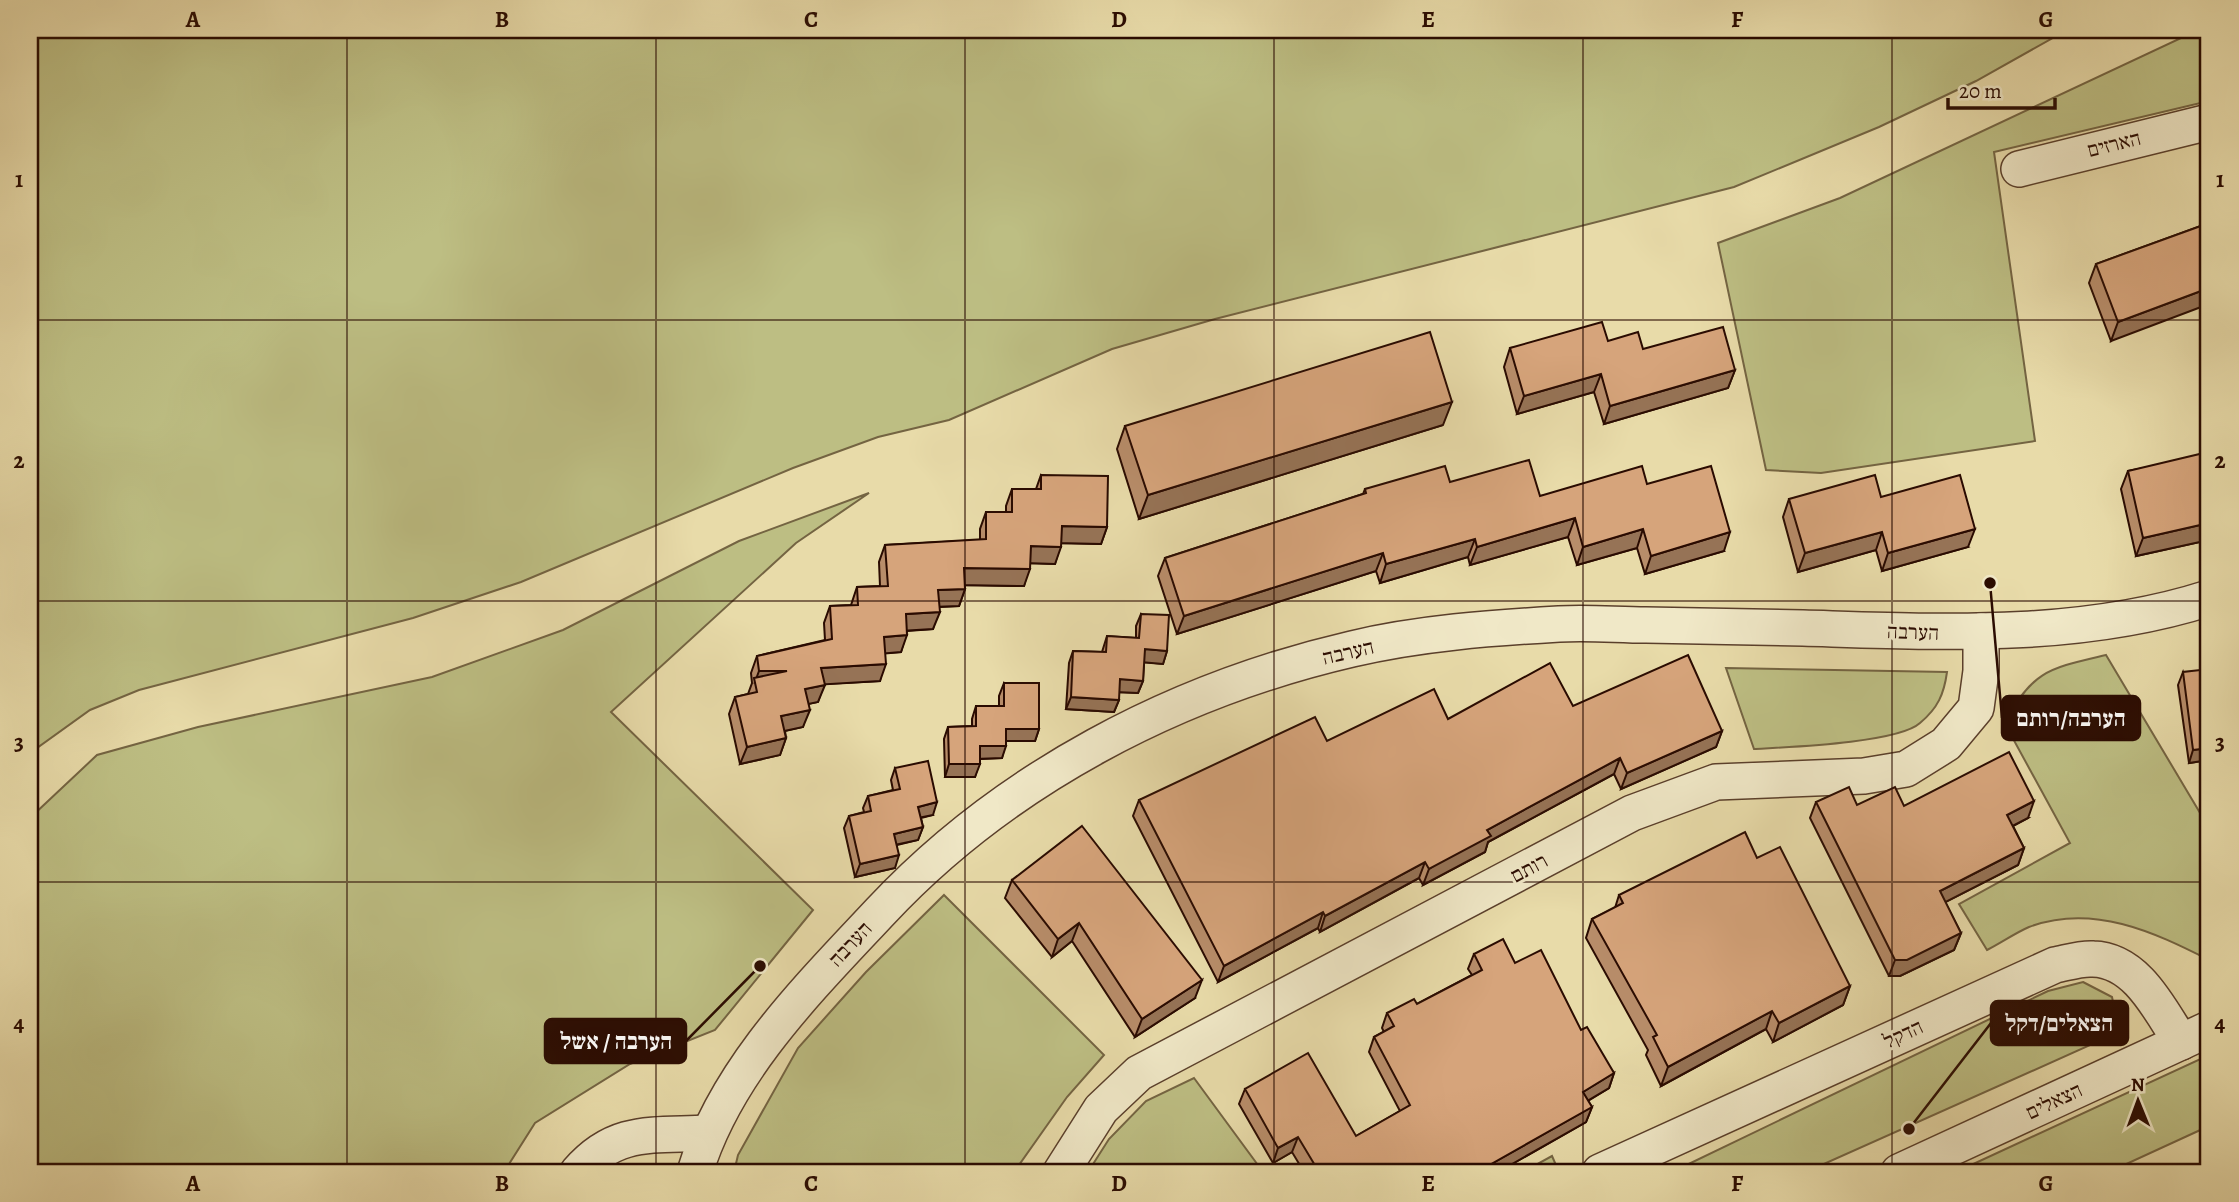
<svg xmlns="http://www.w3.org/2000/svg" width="2239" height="1202" viewBox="0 0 2239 1202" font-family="Alegreya,'Frank Ruhl Libre',serif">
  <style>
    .green { fill: #bdbe83; stroke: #746442; stroke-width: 2 }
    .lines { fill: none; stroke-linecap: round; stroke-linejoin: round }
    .minor-casing { stroke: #5a3f2b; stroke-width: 38 }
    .minor { stroke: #f0e8c7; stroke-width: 35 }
    .wall { fill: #b88d6a; stroke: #2a0b01; stroke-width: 2 }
    .shaded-wall { fill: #967356; stroke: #2a0b01; stroke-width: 2 }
    .building { fill: #d6a47b; stroke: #2a0b01; stroke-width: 2 }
    .grid { fill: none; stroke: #2a0b01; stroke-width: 2; stroke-opacity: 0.55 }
    .labels { text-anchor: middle; stroke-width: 6; stroke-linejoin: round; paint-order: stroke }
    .street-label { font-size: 21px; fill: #2a0b01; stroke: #f0e8c7 }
    .leader { fill: none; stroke: #2a0b01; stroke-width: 2.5 }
    .callout-dot { fill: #2a0b01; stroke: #f0e8c7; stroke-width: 2.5 }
    .callout { fill: #2a0b01; stroke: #2a0b01; stroke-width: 2.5 }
    .callout-label { font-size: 23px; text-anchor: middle; font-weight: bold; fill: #fff }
    .neatline { fill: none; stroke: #2a0b01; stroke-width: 2.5 }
    .grid-label { font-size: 23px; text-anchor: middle; font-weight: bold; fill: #2a0b01 }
  </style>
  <rect width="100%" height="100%" fill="#e8dba9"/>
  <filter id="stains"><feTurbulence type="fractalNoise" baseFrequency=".00286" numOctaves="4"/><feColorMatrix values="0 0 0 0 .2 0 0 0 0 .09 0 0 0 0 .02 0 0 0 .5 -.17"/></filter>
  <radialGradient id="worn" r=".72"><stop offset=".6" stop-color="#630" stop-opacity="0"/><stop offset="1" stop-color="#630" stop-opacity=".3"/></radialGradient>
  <g class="green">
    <path d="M30 30H2067L1976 81 1879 127 1734 187 1215 319 1112 349 949 420 878 437 793 468 521 582 413 618 139 690 90 710 30 753Z"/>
    <path d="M2198 30H2209V101L1994 152 2035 441 1821 473 1766 470 1718 243 1840 198Z"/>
    <path d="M869 493 796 543 611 712 813 910 715 1030 630 1064 535 1123 504 1172H30V818L97 755 198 727 432 677 563 630 739 541Z"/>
    <path d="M2106 655 2209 828V960C2154 932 2092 903 2029 927 2015 933 2001 943 1987 950L1959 904 2070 843 2005 724C2031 670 2051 668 2106 655Z"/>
    <path d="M1726 668 1947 672C1944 694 1938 708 1920 723 1898 743 1788 747 1754 749Z"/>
    <path d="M944 895 1104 1055 1067 1097 1014 1172H734L738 1155 798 1048 866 972Z"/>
    <path d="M2083 982 2112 997 2118 1026 2097 1042 1806 1172H1672L2048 991Z"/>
    <path d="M2209 1055V1126L2109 1172H1956Z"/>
    <path d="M1194 1078 1263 1172H1088L1109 1139 1146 1101Z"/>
    <path d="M1552 1156 1559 1172H1523Z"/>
  </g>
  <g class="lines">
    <defs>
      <g id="minor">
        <path d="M2019 169 2209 122"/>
        <path d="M578 1172C616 1128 654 1136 707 1133"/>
        <path d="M695 1172C726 1070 808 989 880 912 1004 779 1175 690 1352 649 1419 633 1491 628 1559 624 1588 622 1618 625 1646 625 1699 626 1751 627 1803 628 1938 632 2078 640 2209 598"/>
        <path d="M1061 1172 1101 1109 1139 1073 1632 813 1716 782 1864 776 1906 769 1946 744 1976 708 1981 671V631"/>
        <path d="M1600 1172 2055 965C2066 963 2081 958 2093 959 2137 960 2160 1010 2181 1042"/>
        <path d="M1899 1172 2209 1029"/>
      </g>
    </defs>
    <use href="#minor" class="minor-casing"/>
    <use href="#minor" class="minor"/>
  </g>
  <g class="wall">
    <path d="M2209 223 2111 341 2089 283 2096 264Z"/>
    <path d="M1608 341 1643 349 1735 370 1728 388 1604 424 1594 392 1517 414 1504 367 1510 348Z"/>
    <path d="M1443 425 1139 519 1117 449 1125 426Z"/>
    <path d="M2209 456V540L2136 556 2121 489 2128 471Z"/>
    <path d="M1041 475 1107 527 1101 544 1061 543 1055 564 1030 563 1024 586 965 585V589L959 606 939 607 933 629 907 631 901 652 885 653 880 681 824 684 818 702 808 704 803 727 785 731 786 738 780 755 740 764 729 714 735 697 748 694 752 683 751 673 757 656 825 640 824 623 830 606 851 605 857 587 880 586 879 562 885 545 980 540V529L986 512H1006V506L1012 489H1036Z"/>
    <path d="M1450 482 1540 496 1647 484 1724 551 1645 574 1637 548 1577 565 1568 537 1470 565 1468 557 1380 583 1376 571 1177 634 1158 576 1165 558 1363 494 1365 489Z"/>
    <path d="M1881 497 1968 547 1882 571 1876 550 1798 572 1783 517 1789 499Z"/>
    <path d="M1141 614 1167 651 1163 664 1144 662 1143 681 1138 693 1119 692V700L1114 712 1066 709 1069 663 1073 651 1102 652 1107 636 1136 638V626Z"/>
    <path d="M2183 672 2209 760 2189 763 2178 685Z"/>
    <path d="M1004 683 1039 729 1035 741H1006L1002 758 980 759 975 777H945L944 739 948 727 972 726V719L976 706H999V696Z"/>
    <path d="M1573 706 1722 731 1716 747 1621 789 1614 774 1488 842 1485 852 1423 885 1419 878 1320 932 1318 928 1218 982 1133 816 1139 800 1327 741 1448 719Z"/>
    <path d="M895 768 933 815 921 818 923 827 918 840 897 845 895 868 855 877 844 828 849 816 864 812 863 808 868 796 893 790 891 780Z"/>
    <path d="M1816 802 1857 805 1904 806 2028 818 2013 826 2024 848 2018 865 1945 902 1961 933 1954 950 1900 976H1889L1810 818Z"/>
    <path d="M1012 880 1195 998 1135 1037 1072 941 1052 957 1005 898Z"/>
    <path d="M1619 895 1850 986 1843 1005 1773 1042 1766 1029 1661 1086 1646 1055 1648 1050 1586 938 1592 919 1615 908Z"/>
    <path d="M1474 954 1515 963 1581 1030 1614 1073 1609 1088 1588 1101 1592 1107 1586 1122 1498 1172H1304L1292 1152 1273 1163 1239 1104 1245 1089 1356 1136 1400 1111 1369 1052 1374 1037 1384 1032 1382 1028 1387 1013 1417 1004 1472 975 1468 969Z"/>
  </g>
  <g class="shaded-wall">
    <path d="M2209 288V304L2111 341 2118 322Z"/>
    <path d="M1735 370 1728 388 1604 424 1610 406Z"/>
    <path d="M1601 374 1594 392 1517 414 1524 396Z"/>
    <path d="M1452 402 1443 425 1139 519 1148 495Z"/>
    <path d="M1575 518 1568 537 1470 565 1477 547Z"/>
    <path d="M2209 523V540L2136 556 2143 538Z"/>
    <path d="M1062 526 1107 527 1101 544 1056 543Z"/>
    <path d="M1643 529 1637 548 1577 565 1583 547Z"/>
    <path d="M1975 529 1968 547 1882 571 1888 553Z"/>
    <path d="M1730 532 1724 551 1645 574 1651 556Z"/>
    <path d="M1882 532 1876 550 1798 572 1805 553Z"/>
    <path d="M1475 539 1468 557 1380 583 1386 564Z"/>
    <path d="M1031 546 1061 547 1055 564 1024 563Z"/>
    <path d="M1383 553 1376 571 1177 634 1184 616Z"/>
    <path d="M964 568 1030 569 1024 586 958 585Z"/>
    <path d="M965 589 959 606 932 607 938 590Z"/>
    <path d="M940 612 933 629 900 631 906 614Z"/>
    <path d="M907 635 901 652 878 654 884 637Z"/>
    <path d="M1145 649 1167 651 1163 664 1140 662Z"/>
    <path d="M886 664 880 681 814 685 821 668Z"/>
    <path d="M759 671H787L755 682Z"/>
    <path d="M1120 679 1143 681 1138 693 1115 692Z"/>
    <path d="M825 685 818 702 799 706 805 689Z"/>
    <path d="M1071 697 1119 700 1114 712 1066 709Z"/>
    <path d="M810 710 803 727 775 733 781 716Z"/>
    <path d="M1006 729H1039L1035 741H1002Z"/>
    <path d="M1722 731 1716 747 1621 789 1627 773Z"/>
    <path d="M786 738 780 755 740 764 747 747Z"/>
    <path d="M980 746H1006L1002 758 975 759Z"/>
    <path d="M2209 748V760L2189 763 2193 750Z"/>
    <path d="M1620 758 1614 774 1488 842 1485 852 1423 885 1429 869 1487 830Z"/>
    <path d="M949 764H980L975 777H945Z"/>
    <path d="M2034 801 2028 818 2001 832 2007 815Z"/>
    <path d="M937 802 933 815 913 819 918 807Z"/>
    <path d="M923 827 918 840 890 846 894 834Z"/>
    <path d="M2024 848 2018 865 1934 908 1940 891Z"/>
    <path d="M899 855 895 868 855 877 860 864Z"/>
    <path d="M1425 862 1419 878 1320 932 1325 916Z"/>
    <path d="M1323 912 1318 928 1218 982 1224 966Z"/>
    <path d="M1079 923 1072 941 1052 957 1058 939Z"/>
    <path d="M1961 933 1954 950 1900 976H1889L1895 960Z"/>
    <path d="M1202 980 1195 998 1135 1037 1142 1019Z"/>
    <path d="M1850 986 1843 1005 1773 1042 1779 1023Z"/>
    <path d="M1772 1011 1766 1029 1661 1086 1668 1067Z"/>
    <path d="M1614 1073 1609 1088 1577 1107 1583 1092Z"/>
    <path d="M1592 1107 1586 1122 1498 1172H1477Z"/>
    <path d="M1298 1137 1292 1152 1273 1163 1278 1148Z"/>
  </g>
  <g class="building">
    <path d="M2209 223V288L2118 322 2096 264Z"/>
    <path d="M1602 322 1608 341 1638 332 1643 349 1723 327 1735 370 1610 406 1601 374 1524 396 1510 348Z"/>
    <path d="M1430 332 1452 402 1148 495 1125 426Z"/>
    <path d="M2208 452 2209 456V523L2143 538 2128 471Z"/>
    <path d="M1529 460 1540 496 1642 466 1647 484 1711 466 1730 532 1651 556 1643 529 1583 547 1575 518 1477 547 1475 539 1386 564 1383 553 1184 616 1165 558 1366 493 1365 489 1445 466 1450 482Z"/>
    <path d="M1041 475 1108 476 1107 527 1062 526 1061 547 1031 546 1030 569 964 568 965 589 938 590 940 612 906 614 907 635 884 637 886 664 821 668 825 685 805 689 810 710 781 716 786 738 747 747 735 697 757 692 754 678 787 671H759L757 656 832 639 830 606 858 605 857 587 888 586 885 545 986 539V512H1012V489H1041Z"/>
    <path d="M1875 475 1881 497 1960 475 1975 529 1888 553 1882 532 1805 553 1789 499Z"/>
    <path d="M1141 614 1169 615 1167 651 1145 649 1143 681 1120 679 1119 700 1071 697 1073 651 1106 652 1107 636 1139 638Z"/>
    <path d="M1688 655 1722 731 1627 773 1620 758 1487 830 1491 836 1429 869 1425 862 1325 916 1323 912 1224 966 1139 800 1315 717 1327 741 1434 689 1448 719 1550 663 1573 706Z"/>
    <path d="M2209 669V748L2193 750 2183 672Z"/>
    <path d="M1004 683H1039V729H1006V746H980V764H949L948 727 976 726V706H1004Z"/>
    <path d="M2009 752 2034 801 2007 815 2024 848 1940 891 1961 933 1907 960H1895L1816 802 1849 787 1857 805 1895 787 1904 806Z"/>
    <path d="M928 761 937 802 918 807 923 827 894 834 899 855 860 864 849 816 871 811 868 796 900 789 895 768Z"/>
    <path d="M1082 826 1202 980 1142 1019 1079 923 1058 939 1012 880Z"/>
    <path d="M1745 832 1757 858 1780 847 1850 986 1779 1023 1772 1011 1668 1067 1653 1037 1657 1035 1592 919 1623 903 1619 895Z"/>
    <path d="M1503 939 1515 963 1541 950 1581 1030 1587 1027 1614 1073 1583 1092 1592 1107 1477 1172H1319L1298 1137 1278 1148 1245 1089 1308 1053 1356 1136 1410 1105 1374 1037 1394 1026 1387 1013 1414 999 1417 1004 1482 970 1474 954Z"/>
  </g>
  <path class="grid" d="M347 30V1172M656 30V1172M965 30V1172M1274 30V1172M1583 30V1172M1892 30V1172M30 320H2209M30 601H2209M30 882H2209"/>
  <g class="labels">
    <g class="street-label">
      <text transform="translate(2114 144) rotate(-14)" y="7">הארזים</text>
      <text transform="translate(1913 632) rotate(2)" y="7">הערבה</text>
      <text transform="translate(1348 652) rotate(-13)" y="7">הערבה</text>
      <text transform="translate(1529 868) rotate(-28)" y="7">רותם</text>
      <text transform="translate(850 944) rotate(-47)" y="7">הערבה</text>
      <text transform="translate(1903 1034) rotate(-25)" y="7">הדקל</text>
      <text transform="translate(2054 1101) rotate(-25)" y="7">הצאלים</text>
    </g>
  </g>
  <path class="leader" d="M1990 583L2002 718M1909 1129L1991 1023M760 966L686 1041"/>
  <g class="callout-dot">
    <circle cx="1990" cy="583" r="7"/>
    <circle cx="1909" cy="1129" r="7"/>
    <circle cx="760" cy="966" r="7"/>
  </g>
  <g class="callout">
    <rect x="2002" y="696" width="138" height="44" rx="7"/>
    <rect x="1991" y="1001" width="137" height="44" rx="7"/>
    <rect x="545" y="1019" width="141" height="44" rx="7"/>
  </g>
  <g class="callout-label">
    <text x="2071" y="726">הערבה/רותם</text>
    <text x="2059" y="1031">הצאלים/דקל</text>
    <text x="616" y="1049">הערבה / אשל</text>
  </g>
  <rect width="2239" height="1202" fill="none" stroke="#e8dba9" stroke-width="77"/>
  <g transform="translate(2138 1101) rotate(359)" stroke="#f0e8c7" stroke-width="5" paint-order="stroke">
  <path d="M0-5L12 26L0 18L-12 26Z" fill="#2a0b01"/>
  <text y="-10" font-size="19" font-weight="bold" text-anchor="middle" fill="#2a0b01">N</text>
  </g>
  <path d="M1948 98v10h107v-10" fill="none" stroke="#2a0b01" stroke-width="3.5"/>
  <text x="1959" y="98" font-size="21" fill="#2a0b01" stroke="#f0e8c7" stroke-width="5" paint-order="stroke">20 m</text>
  <rect x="38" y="38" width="2162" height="1126" class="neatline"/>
  <g class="grid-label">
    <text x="193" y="27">A</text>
    <text x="502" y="27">B</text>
    <text x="811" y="27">C</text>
    <text x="1119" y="27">D</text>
    <text x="1428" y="27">E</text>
    <text x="1737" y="27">F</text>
    <text x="2046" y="27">G</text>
    <text x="19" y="187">1</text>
    <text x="2220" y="187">1</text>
    <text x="19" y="468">2</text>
    <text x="2220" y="468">2</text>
    <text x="19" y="750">3</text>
    <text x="2220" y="750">3</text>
    <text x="19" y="1031">4</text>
    <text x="2220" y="1031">4</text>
    <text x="193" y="1191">A</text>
    <text x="502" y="1191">B</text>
    <text x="811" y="1191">C</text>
    <text x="1119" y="1191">D</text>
    <text x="1428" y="1191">E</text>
    <text x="1737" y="1191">F</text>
    <text x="2046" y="1191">G</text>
  </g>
  <rect width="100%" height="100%" filter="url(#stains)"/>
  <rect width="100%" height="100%" fill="url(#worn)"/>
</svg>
